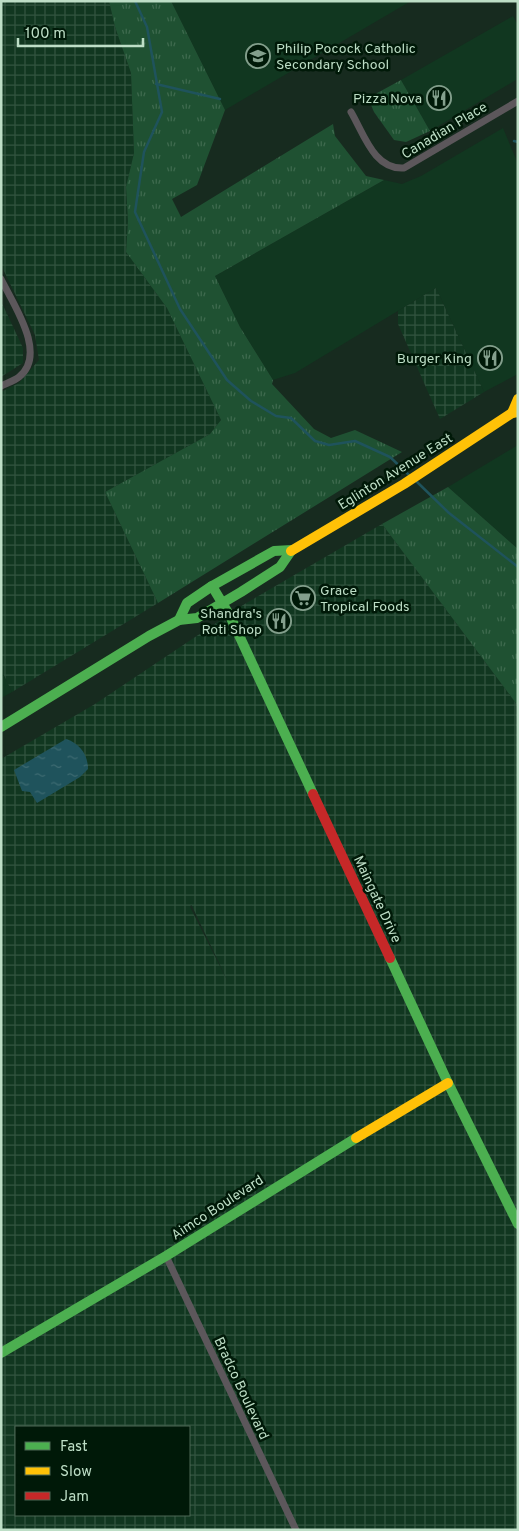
<svg xmlns="http://www.w3.org/2000/svg" width="519" height="1531" viewBox="0 0 519 1531" font-family="Overpass,sans-serif">
  <style>
    .built { fill: #113720 }
    .industrial { fill: url(#industrial-grid); fill-rule: evenodd }
    .grass { fill: url(#grass-tufts) }
    .water { fill: url(#water-ripples) }
    .lines { fill: none; stroke-linecap: round; stroke-linejoin: round }
    .stream { stroke: #1f535c; stroke-width: 2.5 }
    .street { stroke: #5c575b; stroke-width: 7 }
    .fast { stroke: #4caf50; stroke-width: 10 }
    .slow { stroke: #ffc107; stroke-width: 10 }
    .jam { stroke: #c62828; stroke-width: 10 }
    .labels { text-anchor: middle; stroke-width: 5; stroke-linejoin: round; paint-order: stroke }
    .poi-label { font-size: 14px; fill: #bddec6; stroke: #001908; text-anchor: end }
    .street-label { font-size: 14px; fill: #bddec6; stroke: #001908 }
  </style>
  <defs>
    <pattern id="industrial-grid" width="8" height="8" patternUnits="userSpaceOnUse" patternTransform="scale(1.25)"><rect width="8" height="8" fill="#113720"/><path d="M0 4h8M4 0v8" fill="none" stroke="#32543f"/></pattern>
    <pattern id="grass-tufts" width="24" height="20" patternUnits="userSpaceOnUse" patternTransform="scale(1.25)"><rect width="24" height="20" fill="#1f5132"/><path d="M3 7l-1-3M5 7V3M7 7l1-3M15 17l-1-3M17 17v-4M19 17l1-3" fill="none" stroke="#3e6a4e"/></pattern>
    <pattern id="water-ripples" width="26" height="14" patternUnits="userSpaceOnUse" patternTransform="scale(1.25)"><rect width="26" height="14" fill="#1f535c"/><path d="M2 4q2-2 4 0t4 0M15 11q2-2 4 0t4 0" fill="none" stroke="#3e6b72"/></pattern>
  </defs>
  <rect width="100%" height="100%" fill="#172b1f"/>
  <g class="built">
    <path d="M171 1H411L225 110Z"/>
    <path d="M513 16 518 25 516 80 430 131 401 80Z"/>
    <path d="M503 128 518 164V374L484 392 436 288 295 373 273 380 240 327 215 276 384 180 402 184 421 176Z"/>
    <path d="M518 445V549L448 487Z"/>
    <path d="M1 669 12 692 1 698Z"/>
  </g>
  <g class="industrial">
    <path d="M1 1H109L115 27 131 73 134 153 126 187 128 221 126 252 167 308 221 420 210 434 105 492 158 603 12 692 1 669V392L19 383 39 360 35 335 1 265Z"/>
    <path d="M436 288 484 392 440 419 398 324V311Z"/>
    <path d="M1 301 23 348V363L1 377Z"/>
    <path d="M382 524 518 706V1530H1V759L95 704 243 605ZM191 905 192 906 229 984 190 907ZM16 1427H189V1515H16Z"/>
  </g>
  <g class="grass">
    <path d="M109 1H171L225 110 197 185 172 199 181 217 333 124 335 136 366 176 384 180 215 276 240 327 273 380 272 384 314 429 331 438 355 430 402 452 158 603 105 492 210 434 221 420 167 308 126 252 128 221 126 187 134 153 131 73 115 27Z"/>
    <path d="M401 80 430 131 406 142 394 140 374 112 368 98Z"/>
    <path d="M448 487 518 549V706L382 524Z"/>
  </g>
  <path class="water" d="M66 739C79 743 88 754 88 769L80 777 37 803 30 792 22 791 14 770Z"/>
  <g class="lines">
    <g class="stream">
      <path d="M135 1 147 27 162 112 144 152 135 212 180 309 227 380 251 401 276 416 291 418 315 441 329 445 355 441 390 457 410 476"/>
      <path d="M156 84 220 99"/>
      <path d="M514 141 518 142"/>
      <path d="M416 481 449 513 518 567"/>
    </g>
    <g class="street">
      <path d="M351 112C364 134 374 170 404 168L518 101"/>
      <path d="M1 279C13 304 48 354 19 377 14 381 7 383 1 386"/>
      <path d="M166 1256 296 1530"/>
    </g>
    <g class="fast">
      <path d="M212 586 230 616 313 794"/>
      <path d="M179 620 187 603 212 586 274 551 292 550"/>
      <path d="M1 727 149 636 179 620 197 618 241 592 280 567 291 551"/>
      <path d="M390 958 448 1083 518 1224"/>
      <path d="M1 1353 166 1256 356 1138"/>
    </g>
    <g class="slow">
      <path d="M512 413 518 399"/>
      <path d="M291 551 404 484 512 413 518 412"/>
      <path d="M356 1138 448 1083"/>
    </g>
    <path class="jam" d="M313 794 390 958"/>
  </g>
  <defs>
    <symbol id="school-ring" viewBox="-11 -11 22 22"><circle r="9.5" fill="#001908" stroke="#839f8c" stroke-width="1.5"/><path d="M0-5L7-2L0 1L-7-2ZM-4 1L0 2.5L4 1V4Q0 6-4 4Z" fill="#839f8c"/></symbol>
    <symbol id="restaurant-ring" viewBox="-11 -11 22 22"><circle r="9.5" fill="#001908" stroke="#839f8c" stroke-width="1.5"/><path d="M-5-6h1v4h1v-4h1v4h1v-4h1v5L-1.5 .5V6h-2V.5L-5-1ZM5-6V6H3V1.5H1.5Q1.5-4 5-6Z" fill="#839f8c"/></symbol>
    <symbol id="supermarket-ring" viewBox="-11 -11 22 22"><circle r="9.5" fill="#001908" stroke="#839f8c" stroke-width="1.5"/><path d="M-6-5.5h2.5l.6 2H6L4.5 2H-2.5L-4.4-4H-6ZM-1.5 3.2a1.3 1.3 0 1 0 .1 0ZM3 3.2a1.3 1.3 0 1 0 .1 0Z" fill="#839f8c"/></symbol>
  </defs>
  <g fill-rule="evenodd">
    <use href="#school-ring" x="244" y="42" width="28" height="28"/>
    <use href="#restaurant-ring" x="425" y="84" width="28" height="28"/>
    <use href="#restaurant-ring" x="476" y="344" width="28" height="28"/>
    <use href="#supermarket-ring" x="289" y="584" width="28" height="28"/>
    <use href="#restaurant-ring" x="265" y="607" width="28" height="28"/>
  </g>
  <g class="labels">
    <g class="poi-label">
      <text x="276" y="53" text-anchor="start">Philip Pocock Catholic<tspan x="276" dy="16">Secondary School</tspan></text>
      <text x="422" y="103">Pizza Nova</text>
      <text x="472" y="363">Burger King</text>
      <text x="320" y="595" text-anchor="start">Grace<tspan x="320" dy="16">Tropical Foods</tspan></text>
      <text x="262" y="618">Shandra's<tspan x="262" dy="16">Roti Shop</tspan></text>
    </g>
    <g class="street-label">
      <text transform="translate(444 130) rotate(-31)" y="5">Canadian Place</text>
      <text transform="translate(395 471) rotate(-32)" y="5">Eglinton Avenue East</text>
      <text transform="translate(378 899) rotate(65)" y="5">Maingate Drive</text>
      <text transform="translate(217 1207) rotate(-33)" y="5">Aimco Boulevard</text>
      <text transform="translate(242 1388) rotate(65)" y="5">Bradco Boulevard</text>
    </g>
  </g>
  <rect width="519" height="1531" fill="none" stroke="#bddec6" stroke-width="5"/>
  <rect x="15" y="1426" width="175" height="90" fill="#001908" stroke="#4c6854"/>
  <rect x="25" y="1442" width="25" height="8" fill="#4caf50" stroke="#4c6854"/>
  <text x="60" y="1451" font-size="15" fill="#bddec6">Fast</text>
  <rect x="25" y="1467" width="25" height="8" fill="#ffc107" stroke="#4c6854"/>
  <text x="60" y="1476" font-size="15" fill="#bddec6">Slow</text>
  <rect x="25" y="1492" width="25" height="8" fill="#c62828" stroke="#4c6854"/>
  <text x="60" y="1501" font-size="15" fill="#bddec6">Jam</text>
  <path d="M18 38v8h125v-8" fill="none" stroke="#bddec6" stroke-width="2.5"/>
  <text x="25" y="38" font-size="15" fill="#bddec6" stroke="#001908" stroke-width="4" paint-order="stroke">100 m</text>
</svg>
